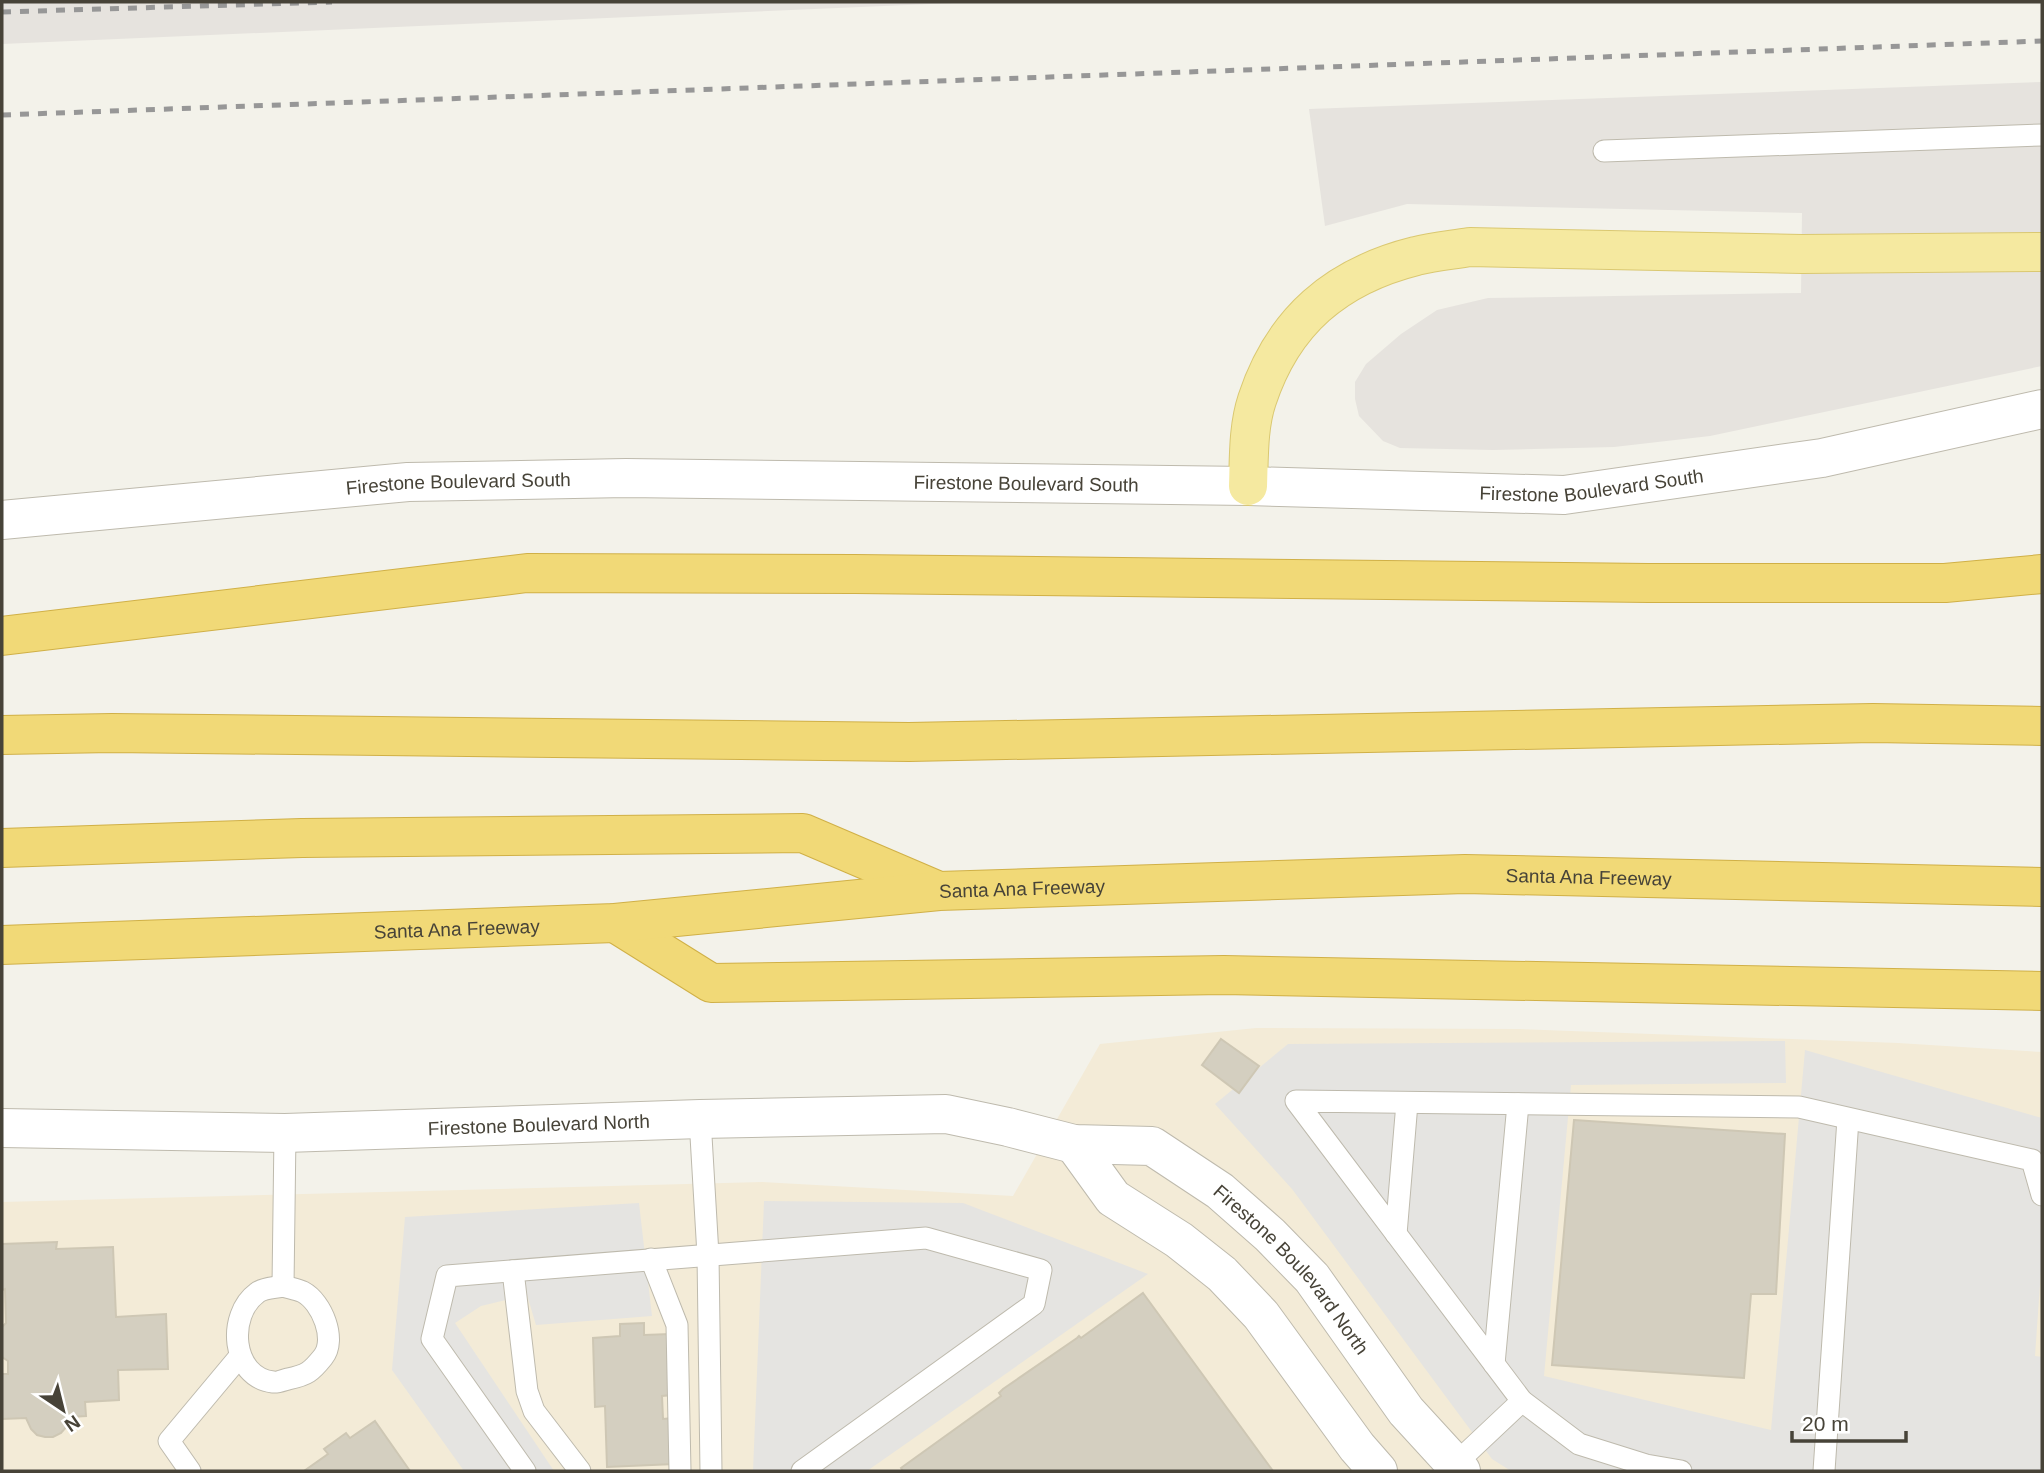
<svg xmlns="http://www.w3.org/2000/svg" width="2044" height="1473" viewBox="0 0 2044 1473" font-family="Arial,sans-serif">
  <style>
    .commercial { fill: #f3ebd7 }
    .industrial { fill: #e6e3de }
    .parking { fill: #e5e4e1 }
    .building { fill: #d4cfc0; stroke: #cec7b4; stroke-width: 2 }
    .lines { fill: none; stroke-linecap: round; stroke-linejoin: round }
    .service-casing { stroke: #bebaad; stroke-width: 23 }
    .tertiary-casing { stroke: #bebaad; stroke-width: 40 }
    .primary-casing { stroke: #dac871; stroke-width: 40 }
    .motorway-casing { stroke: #d0b047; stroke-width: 40 }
    .service { stroke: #fff; stroke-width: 21 }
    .tertiary { stroke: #fff; stroke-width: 38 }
    .primary { stroke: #f5e9a0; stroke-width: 38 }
    .motorway { stroke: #f1d977; stroke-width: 38 }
    .rail { stroke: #979797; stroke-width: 5; stroke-dasharray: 9 9; stroke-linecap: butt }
    .labels { text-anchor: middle; stroke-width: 5; stroke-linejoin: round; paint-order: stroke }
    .street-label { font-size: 19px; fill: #474338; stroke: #fff }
  </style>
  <rect width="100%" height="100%" fill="#f3f2ea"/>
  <path class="commercial" d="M1256 1028 1518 1029 1898 1043 2042 1052V1471H2V1202L762 1182 1013 1196 1100 1044Z"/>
  <g class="industrial">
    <path d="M2 2H977L2 44Z"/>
    <path d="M2042 82V366L1710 436 1614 447 1493 450 1400 448 1383 441 1359 416 1355 399V382L1366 364 1401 334 1437 310 1488 298 1801 293 1802 213 1407 204 1325 226 1309 109Z"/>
  </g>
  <g class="parking">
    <path d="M1785 1041 1786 1083 1571 1085 1544 1376 1771 1430 1805 1050 2042 1118V1256L2035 1356 2042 1357V1471H1511L1492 1459 1292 1189 1215 1104 1288 1044Z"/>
    <path d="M764 1201 963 1203 1148 1274 867 1471H753Z"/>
    <path d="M639 1203 652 1316 536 1325 527 1295 481 1306 455 1323 554 1471H464L392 1370 405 1217Z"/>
  </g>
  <g class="building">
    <path d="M1221 1039 1259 1066 1239 1093 1202 1065Z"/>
    <path d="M1574 1120 1785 1134 1776 1294H1751L1744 1378 1552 1365Z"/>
    <path d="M57 1242 56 1249 113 1247 116 1317 166 1314 168 1369 118 1370 119 1400 85 1402 86 1416 69 1417 67 1426 61 1433 53 1437H45L37 1435 31 1429 26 1418 2 1419V1374H8V1361L2 1357V1327L6 1323 5 1289 2 1290V1244Z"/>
    <path d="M1143 1293 1273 1471H903L901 1468 1001 1396 999 1393 1003 1389 1077 1338 1079 1336 1081 1338Z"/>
    <path d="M644 1323V1335L670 1334 672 1395 662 1396 663 1419 672 1418 674 1464 607 1467 605 1406 595 1407 593 1338 620 1336V1324Z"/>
    <path d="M375 1421 410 1471H304L328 1454 324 1449 346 1433 350 1438Z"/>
  </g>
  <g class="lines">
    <defs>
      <g id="service">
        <path d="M1604 151 2042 135"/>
        <path d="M700 1119 708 1255 711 1471"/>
        <path d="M1396 1234 1407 1103"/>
        <path d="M651 1259 677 1325 680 1471"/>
        <path d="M513 1271 527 1391 534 1411 580 1471"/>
        <path d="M283 1286C289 1288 297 1289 303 1292 322 1302 337 1340 323 1357 311 1372 307 1375 288 1379 284 1380 277 1383 273 1382 231 1377 227 1315 257 1293 263 1288 275 1288 283 1286Z"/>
        <path d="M283 1286 285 1133"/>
        <path d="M1494 1364 1518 1104"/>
        <path d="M1454 1465 1522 1401"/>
        <path d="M190 1471 169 1441 240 1356"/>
        <path d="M525 1471 432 1339 447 1276 926 1238 1041 1270 1034 1304 802 1471"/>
        <path d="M1681 1471 1646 1465 1579 1444 1522 1401 1296 1101 1799 1107 2032 1160 2042 1195"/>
        <path d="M1824 1471 1848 1119"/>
      </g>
      <g id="tertiary">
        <path id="s1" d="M2 520 408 482 626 478 1248 486 1564 495 1822 458 2042 409"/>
        <path id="s2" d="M2 1128 285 1133 700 1119 946 1114 1008 1127 1074 1144 1152 1146 1220 1191 1270 1235 1312 1278 1406 1411 1461 1471"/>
        <path d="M1074 1144 1113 1198 1179 1240 1222 1274 1261 1315 1357 1447 1378 1471"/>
      </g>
      <path id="primary" d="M1248 486C1249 458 1248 427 1257 400 1283 321 1336 276 1416 256 1434 251 1452 250 1470 247L1802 254 2042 252"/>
      <g id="motorway">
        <path d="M2 636 527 573 855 574 1648 583H1945L2042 574"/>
        <path d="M2 735 112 733 909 742 1873 723 2042 726"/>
        <path d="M2 848 302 838 803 833 934 889"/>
        <path d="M615 923 711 983 1224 975 2042 991"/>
        <path id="s3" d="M2 945 615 923 939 891 1465 874 2042 887"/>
      </g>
    </defs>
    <use href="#service" class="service-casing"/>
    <use href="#tertiary" class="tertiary-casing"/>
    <use href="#primary" class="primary-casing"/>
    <use href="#motorway" class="motorway-casing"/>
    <use href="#service" class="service"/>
    <use href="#tertiary" class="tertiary"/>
    <use href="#primary" class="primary"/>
    <use href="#motorway" class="motorway"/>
    <g class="rail">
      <path d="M2 12 332 2"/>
      <path d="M2 115 2042 41"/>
    </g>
  </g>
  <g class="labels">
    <g class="street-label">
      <text dy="7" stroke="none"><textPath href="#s1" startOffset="1026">Firestone Boulevard South</textPath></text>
      <text dy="7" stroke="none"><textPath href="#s1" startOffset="1592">Firestone Boulevard South</textPath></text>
      <text dy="7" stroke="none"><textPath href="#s1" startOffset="458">Firestone Boulevard South</textPath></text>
      <text dy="7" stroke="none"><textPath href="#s3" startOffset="1589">Santa Ana Freeway</textPath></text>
      <text dy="7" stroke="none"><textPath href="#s3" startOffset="1022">Santa Ana Freeway</textPath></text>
      <text dy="7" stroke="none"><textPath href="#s3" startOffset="455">Santa Ana Freeway</textPath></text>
      <text dy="7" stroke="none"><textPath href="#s2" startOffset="537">Firestone Boulevard North</textPath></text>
      <text dy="7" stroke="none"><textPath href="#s2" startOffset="1342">Firestone Boulevard North</textPath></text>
    </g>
  </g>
  <rect width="2044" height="1473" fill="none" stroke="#474338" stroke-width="7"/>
  <g transform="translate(63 1410) rotate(145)" stroke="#ffffff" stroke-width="5" paint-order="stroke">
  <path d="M0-5L12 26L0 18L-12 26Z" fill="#474338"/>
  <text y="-10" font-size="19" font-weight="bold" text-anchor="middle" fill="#474338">N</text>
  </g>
  <path d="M1792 1431v10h114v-10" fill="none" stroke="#474338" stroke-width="3.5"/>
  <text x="1802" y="1431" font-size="21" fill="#474338" stroke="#ffffff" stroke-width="5" paint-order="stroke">20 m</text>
</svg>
